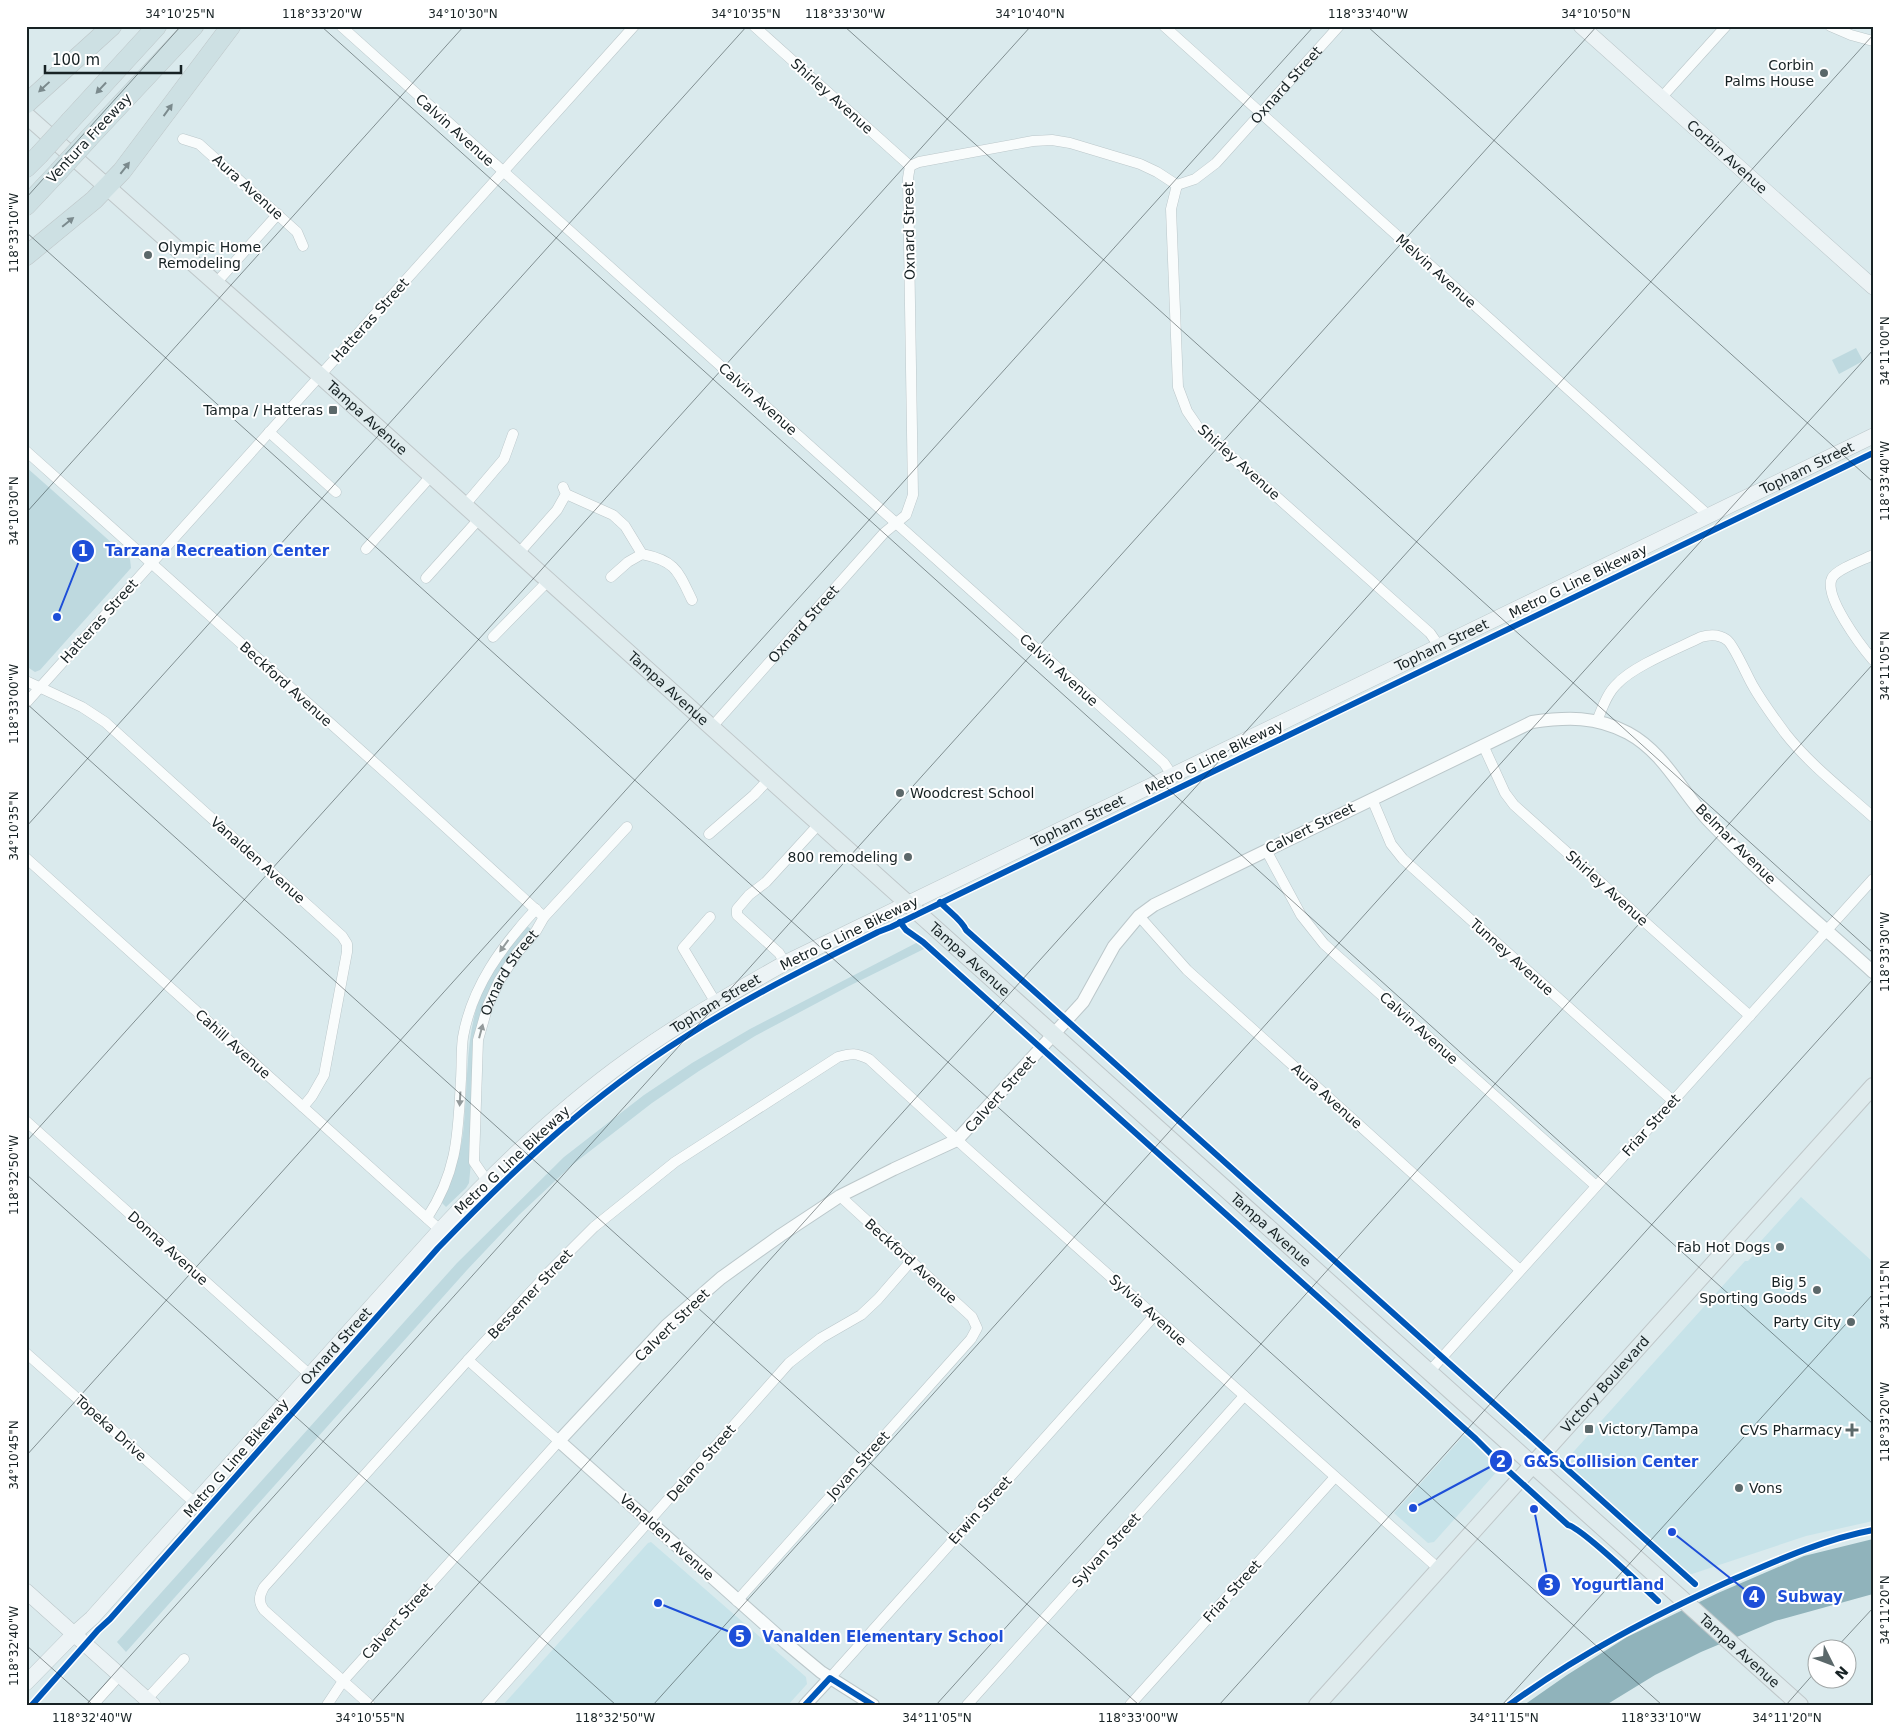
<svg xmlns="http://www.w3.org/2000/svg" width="1899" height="1731" viewBox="0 0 1899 1731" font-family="'DejaVu Sans',sans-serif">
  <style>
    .built { fill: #c7e3e9 }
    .green { fill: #bed9df }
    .water { fill: #90b3bb }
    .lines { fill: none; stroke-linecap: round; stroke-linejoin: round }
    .minor-casing { stroke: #bbc7ca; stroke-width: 11 }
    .tertiary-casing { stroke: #bbc7ca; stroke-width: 14 }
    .secondary-casing { stroke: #bbc7ca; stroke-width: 16 }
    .primary-casing { stroke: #bfc7c9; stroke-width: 18 }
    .motorway-casing { stroke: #bfc7c9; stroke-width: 20 }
    .minor { stroke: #f9fcfc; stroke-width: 10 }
    .tertiary { stroke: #f9fcfc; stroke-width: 12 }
    .secondary { stroke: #ecf3f5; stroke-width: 15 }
    .primary { stroke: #dfebed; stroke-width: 16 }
    .motorway { stroke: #cde0e3; stroke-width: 19 }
    .motorway-bridge-casing { stroke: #bfc7c9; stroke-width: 20; stroke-linecap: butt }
    .motorway-bridge { stroke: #cde0e3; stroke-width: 19 }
    .cycleway-casing { stroke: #fff; stroke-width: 9 }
    .cycleway { stroke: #0057b8; stroke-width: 6 }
    .oneway { fill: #7b8a8d }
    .oneway2 { fill: #939a9b }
    .ticks { fill: none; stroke: #172224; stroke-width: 1; stroke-opacity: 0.45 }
    .poi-dot { fill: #5b686a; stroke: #fff; stroke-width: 2 }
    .labels { text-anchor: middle; stroke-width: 4; stroke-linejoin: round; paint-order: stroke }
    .poi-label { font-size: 14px; fill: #172224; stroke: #fff; text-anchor: end }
    .street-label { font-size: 14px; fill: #172224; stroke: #fff }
    .leader { fill: none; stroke: #1d4ed8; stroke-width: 2 }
    .callout-dot { fill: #1d4ed8; stroke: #fff; stroke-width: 2 }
    .mark-label { font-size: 15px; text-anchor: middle; font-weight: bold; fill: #fff }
    .callout-label { font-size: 15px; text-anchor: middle; font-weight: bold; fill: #1d4ed8; stroke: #fff; stroke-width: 4; stroke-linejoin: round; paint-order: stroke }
    .neatline { fill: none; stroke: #172224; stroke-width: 2 }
    .ticks-label { font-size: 12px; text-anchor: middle; fill: #172224 }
  </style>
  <rect width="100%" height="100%" fill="#daeaed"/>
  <g class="built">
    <path d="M1801 1197 1873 1262V1521L1806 1536 1689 1575 1568 1466 1566 1463 1567 1459 1745 1261H1748L1762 1246 1761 1241Z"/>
    <path d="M1466 1433 1499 1461 1500 1468 1434 1542 1428 1543 1394 1513Z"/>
    <path d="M651 1542 806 1677 807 1684 788 1705H503L648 1543Z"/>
  </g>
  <g class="green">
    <path d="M1856 348 1863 361 1839 374 1832 360Z"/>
    <path d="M26 467 130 559 131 568 40 670 35 672 26 666Z"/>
    <path d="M527 926 532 930 487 998 469 1183 466 1188 446 1207 442 1203C453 1175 462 1153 464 1123 469 1067 464 1014 496 964 504 951 517 938 527 926Z"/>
    <path d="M918 942 926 948 849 986 755 1036 699 1071 652 1103 572 1165 519 1215 467 1270 126 1652 117 1642 457 1263 564 1157 644 1095 692 1063 750 1029Z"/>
  </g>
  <path class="water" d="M1873 1539V1594L1775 1621 1701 1652 1655 1675 1606 1705H1524L1567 1675 1627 1637 1718 1593 1804 1556Z"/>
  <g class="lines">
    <defs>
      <g id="minor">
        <path d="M341 26 1164 763 1172 775"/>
        <path d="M754 26 910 166"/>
        <path d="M1164 26 1708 515"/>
        <path d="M1830 26 1851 35 1873 41"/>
        <path d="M1661 98 1726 26"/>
        <path d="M183 139 199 144 297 232 303 246"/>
        <path id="s1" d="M910 166 919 162 1033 141 1052 140 1070 143 1140 164 1157 172 1177 185 1195 179 1216 163 1339 26"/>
        <path d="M1177 185 1171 209 1178 387 1187 411 1198 427 1430 633 1439 646"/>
        <path d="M216 283 278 214"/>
        <path d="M269 432 336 492"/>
        <path d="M26 451 395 781 544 917"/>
        <path d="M566 494 613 515 625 526 642 554C676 561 678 571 692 600"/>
        <path d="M464 506 504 459 513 434"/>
        <path d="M366 549 431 476"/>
        <path d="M518 554 557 510 566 494 563 487"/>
        <path d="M1873 555C1863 560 1837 569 1832 578 1823 596 1861 646 1873 660"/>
        <path d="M611 577 628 562 642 554"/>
        <path d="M426 578 479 519"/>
        <path d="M493 637 548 581"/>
        <path d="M26 681 82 707 105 722 342 936 347 944V952L324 1075 312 1096 303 1107"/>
        <path d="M26 703 634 26"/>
        <path d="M1597 721C1602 709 1607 693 1617 684 1633 666 1679 648 1701 637 1711 634 1719 634 1727 640 1734 645 1747 676 1753 686 1762 702 1774 718 1785 733 1810 765 1843 790 1873 817"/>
        <path id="s2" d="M711 728 884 533 906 515 913 495 908 178 910 166"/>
        <path d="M1483 745 1505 793 1514 805 1750 1016"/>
        <path d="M1372 799 1391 844 1403 859 1673 1101"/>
        <path d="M709 834 754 795 769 779"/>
        <path d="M1266 850 1301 915 1324 944 1596 1186"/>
        <path d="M26 858 440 1230"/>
        <path d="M1139 916 1187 970 1520 1270"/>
        <path d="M710 917 683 948 716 1003"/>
        <path d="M785 963 779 953 737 915V909L749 895 766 882 819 824"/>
        <path d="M26 1121 310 1375"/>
        <path id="s3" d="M487 1181 474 1162 478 1040 488 1005 499 981 517 953 536 931 544 917 627 827"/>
        <path d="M427 1218C458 1171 458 1133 461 1079 462 1065 461 1051 463 1037 472 986 502 946 536 909"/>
        <path d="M26 1353 196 1504"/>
        <path d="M1429 1372 1873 879"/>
        <path d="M737 1601 971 1339 977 1328 972 1317 840 1196"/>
        <path d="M830 1678 1154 1316"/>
        <path d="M147 1699 184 1659"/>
        <path d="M93 1705 120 1675"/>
        <path d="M327 1705 343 1681 559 1441 468 1360"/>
        <path d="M370 1705 264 1610C258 1602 259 1596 264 1587L468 1360 549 1272 594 1227 675 1162 838 1057C852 1053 856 1053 869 1059L967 1149 1439 1569"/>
        <path d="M486 1705 789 1363 821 1338 861 1315 878 1299 911 1261"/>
        <path d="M967 1705 1244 1396"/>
        <path d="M1130 1705 1335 1477"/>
      </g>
      <g id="tertiary">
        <path d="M805 1705 830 1678"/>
        <path d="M873 1705 821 1672 786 1643 559 1441 666 1326 721 1278 781 1235 840 1196 894 1169 957 1140 1083 1002 1114 946 1139 916 1154 905 1532 722C1567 717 1596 716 1628 733 1665 753 1682 793 1710 822 1761 875 1818 922 1873 972"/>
      </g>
      <g id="secondary">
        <path id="s4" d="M1581 26 1873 287"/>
        <path d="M26 1591 153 1705"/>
        <path id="s5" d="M26 1683 74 1634 92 1618 440 1230C498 1168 560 1108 629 1059 679 1023 732 993 785 963L1873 436"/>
      </g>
      <g id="primary">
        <path id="s6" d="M26 115 334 388 1800 1705"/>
        <path id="s7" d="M1317 1705 1873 1086"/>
      </g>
      <g id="motorway">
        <path d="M26 104 112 26"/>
        <path d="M70 121 157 26"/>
        <path d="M89 138 194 26"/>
        <path d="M26 168 39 155"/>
        <path d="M26 206 58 172"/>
        <path d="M26 256 94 200 122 171 231 26"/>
      </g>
    </defs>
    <use href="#minor" class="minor-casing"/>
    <use href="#tertiary" class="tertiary-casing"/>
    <use href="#secondary" class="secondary-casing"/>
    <use href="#primary" class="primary-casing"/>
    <use href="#motorway" class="motorway-casing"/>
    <use href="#minor" class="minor"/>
    <use href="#tertiary" class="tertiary"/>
    <use href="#secondary" class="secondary"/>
    <use href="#primary" class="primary"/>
    <use href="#motorway" class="motorway"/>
    <defs>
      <g id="motorway-bridge">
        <path d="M39 155 70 121"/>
        <path d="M58 172 89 138"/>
      </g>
    </defs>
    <use href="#motorway-bridge" class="motorway-bridge-casing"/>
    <use href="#motorway-bridge" class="motorway-bridge"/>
    <defs>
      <g id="cycleway">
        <path d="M940 902C948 911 962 920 966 930L1695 1584"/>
        <path d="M900 922 906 930 923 942 1476 1439 1504 1467 1568 1525C1582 1528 1644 1588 1658 1601"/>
        <path d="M32 1705 98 1630 110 1619 438 1248C513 1170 592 1095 685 1037 747 997 813 965 878 932L891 927 1873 453"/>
        <path d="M805 1705 830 1678 873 1705"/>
        <path d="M1509 1705C1579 1654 1655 1615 1734 1579 1778 1560 1825 1539 1873 1530"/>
      </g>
    </defs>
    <use href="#cycleway" class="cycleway-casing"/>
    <use href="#cycleway" class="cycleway"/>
  </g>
  <defs><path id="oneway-solid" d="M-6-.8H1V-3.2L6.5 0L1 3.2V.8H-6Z" transform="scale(1.25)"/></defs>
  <g class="oneway">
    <use href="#oneway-solid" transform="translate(44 87) rotate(137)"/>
    <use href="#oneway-solid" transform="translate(101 88) rotate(133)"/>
    <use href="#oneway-solid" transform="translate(168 110) rotate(-54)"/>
    <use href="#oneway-solid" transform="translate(125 168) rotate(-52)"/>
    <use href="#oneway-solid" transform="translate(68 222) rotate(-39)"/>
  </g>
  <g class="oneway2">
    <use href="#oneway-solid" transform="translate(504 946) rotate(126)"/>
    <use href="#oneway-solid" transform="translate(481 1031) rotate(-75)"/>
    <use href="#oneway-solid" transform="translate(460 1099) rotate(93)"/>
  </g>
  <path class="ticks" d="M321 26 1873 1424M844 26 1873 953M1367 26 1873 482M26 198 181 26M26 232 1662 1705M26 513 464 26M26 703 1139 1705M26 827 747 26M26 1142 1031 26M26 1174 616 1705M26 1456 1314 26M26 1645 93 1705M1836 1648 1873 1608M86 1705 1597 26M369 1705 1873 35M653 1705 1873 350M936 1705 1873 664M1219 1705 1873 979M1502 1705 1873 1294M1786 1705 1816 1671"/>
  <g class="poi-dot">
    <circle cx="1824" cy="73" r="5"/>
    <circle cx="148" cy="255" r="5"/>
    <rect x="328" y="405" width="10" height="10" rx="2.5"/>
    <circle cx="900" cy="793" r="5"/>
    <circle cx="908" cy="857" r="5"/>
    <circle cx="1780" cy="1247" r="5"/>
    <circle cx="1817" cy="1290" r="5"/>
    <circle cx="1851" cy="1322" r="5"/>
    <rect x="1584" y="1424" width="10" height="10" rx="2.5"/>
    <path d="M1849.5 1422.5h5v5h5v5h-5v5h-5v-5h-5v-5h5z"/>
    <circle cx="1739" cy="1488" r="5"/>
  </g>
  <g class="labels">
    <g class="poi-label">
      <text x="1814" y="70">Corbin<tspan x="1814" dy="16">Palms House</tspan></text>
      <text x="158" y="252" text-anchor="start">Olympic Home<tspan x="158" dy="16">Remodeling</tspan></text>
      <text x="323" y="415">Tampa / Hatteras</text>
      <text x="910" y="798" text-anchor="start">Woodcrest School</text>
      <text x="898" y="862">800 remodeling</text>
      <text x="1770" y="1252">Fab Hot Dogs</text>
      <text x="1807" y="1287">Big 5<tspan x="1807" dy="16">Sporting Goods</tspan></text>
      <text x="1841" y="1327">Party City</text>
      <text x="1599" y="1434" text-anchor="start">Victory/Tampa</text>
      <text x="1842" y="1435">CVS Pharmacy</text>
      <text x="1749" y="1493" text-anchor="start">Vons</text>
    </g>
    <g class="street-label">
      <text dy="5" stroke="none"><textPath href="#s1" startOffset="429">Oxnard Street</textPath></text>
      <text transform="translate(832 96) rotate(42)" y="5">Shirley Avenue</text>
      <text transform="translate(455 130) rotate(42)" y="5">Calvin Avenue</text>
      <text transform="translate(89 138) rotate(-47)" y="5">Ventura Freeway</text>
      <text dy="5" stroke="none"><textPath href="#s4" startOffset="196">Corbin Avenue</textPath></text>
      <text transform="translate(248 187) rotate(42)" y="5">Aura Avenue</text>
      <text transform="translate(909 231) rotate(-91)" y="5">Oxnard Street</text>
      <text transform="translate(1436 271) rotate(42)" y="5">Melvin Avenue</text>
      <text transform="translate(370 320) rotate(-48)" y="5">Hatteras Street</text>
      <text transform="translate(758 399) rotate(42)" y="5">Calvin Avenue</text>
      <text dy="5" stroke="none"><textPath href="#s6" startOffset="456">Tampa Avenue</textPath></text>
      <text transform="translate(1239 462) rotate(42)" y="5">Shirley Avenue</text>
      <text dy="5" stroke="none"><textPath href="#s5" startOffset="2188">Topham Street</textPath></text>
      <text transform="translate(1578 581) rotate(-26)" y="5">Metro G Line Bikeway</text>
      <text transform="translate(99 621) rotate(-48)" y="5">Hatteras Street</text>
      <text dy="5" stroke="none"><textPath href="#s2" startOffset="139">Oxnard Street</textPath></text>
      <text dy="5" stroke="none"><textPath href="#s5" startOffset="1782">Topham Street</textPath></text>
      <text transform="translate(1059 670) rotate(42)" y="5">Calvin Avenue</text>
      <text transform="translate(286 684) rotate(42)" y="5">Beckford Avenue</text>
      <text dy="5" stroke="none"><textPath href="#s6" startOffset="861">Tampa Avenue</textPath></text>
      <text transform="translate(1214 757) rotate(-26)" y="5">Metro G Line Bikeway</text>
      <text dy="5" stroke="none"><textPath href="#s5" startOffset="1378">Topham Street</textPath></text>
      <text transform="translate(1310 828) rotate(-26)" y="5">Calvert Street</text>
      <text transform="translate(1736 844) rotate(45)" y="5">Belmar Avenue</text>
      <text transform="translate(258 860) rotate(42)" y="5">Vanalden Avenue</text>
      <text transform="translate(1607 888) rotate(42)" y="5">Shirley Avenue</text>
      <text transform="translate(849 933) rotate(-26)" y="5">Metro G Line Bikeway</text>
      <text transform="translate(1512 957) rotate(42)" y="5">Tunney Avenue</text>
      <text dy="5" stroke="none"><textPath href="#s6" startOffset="1266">Tampa Avenue</textPath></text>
      <text dy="5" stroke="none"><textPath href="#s3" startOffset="220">Oxnard Street</textPath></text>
      <text dy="5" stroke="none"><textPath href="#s5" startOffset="972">Topham Street</textPath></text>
      <text transform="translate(1419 1028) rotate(42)" y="5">Calvin Avenue</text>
      <text transform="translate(233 1044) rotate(42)" y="5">Cahill Avenue</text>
      <text transform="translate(1000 1094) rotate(-48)" y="5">Calvert Street</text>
      <text transform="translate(1327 1096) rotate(42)" y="5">Aura Avenue</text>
      <text transform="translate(1651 1125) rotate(-48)" y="5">Friar Street</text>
      <text transform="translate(512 1160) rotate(-43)" y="5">Metro G Line Bikeway</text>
      <text dy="5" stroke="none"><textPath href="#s6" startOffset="1671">Tampa Avenue</textPath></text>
      <text transform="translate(168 1248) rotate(42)" y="5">Donna Avenue</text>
      <text transform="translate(911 1261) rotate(42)" y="5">Beckford Avenue</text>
      <text transform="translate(530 1294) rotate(-47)" y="5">Bessemer Street</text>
      <text transform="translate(1148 1310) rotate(42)" y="5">Sylvia Avenue</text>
      <text transform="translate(672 1325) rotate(-44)" y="5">Calvert Street</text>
      <text dy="5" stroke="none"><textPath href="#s5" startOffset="458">Oxnard Street</textPath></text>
      <text dy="5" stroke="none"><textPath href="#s7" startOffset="431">Victory Boulevard</textPath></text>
      <text transform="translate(111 1428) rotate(42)" y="5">Topeka Drive</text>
      <text transform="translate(236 1458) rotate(-49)" y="5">Metro G Line Bikeway</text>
      <text transform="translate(701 1463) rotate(-49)" y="5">Delano Street</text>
      <text transform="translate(858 1465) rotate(-48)" y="5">Jovan Street</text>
      <text transform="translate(980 1510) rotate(-48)" y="5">Erwin Street</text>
      <text transform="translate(667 1537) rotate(42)" y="5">Vanalden Avenue</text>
      <text transform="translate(1106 1550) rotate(-48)" y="5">Sylvan Street</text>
      <text transform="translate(1232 1591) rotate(-48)" y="5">Friar Street</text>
      <text transform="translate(397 1621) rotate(-48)" y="5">Calvert Street</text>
      <text dy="5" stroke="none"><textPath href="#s6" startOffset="2301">Tampa Avenue</textPath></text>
    </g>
  </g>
  <path class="leader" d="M57 617L83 551M1413 1508L1501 1461M1534 1509L1549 1585M1672 1532L1754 1597M658 1603L740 1636"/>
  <g class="callout-dot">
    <circle cx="57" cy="617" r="5"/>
    <circle cx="1413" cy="1508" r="5"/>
    <circle cx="1534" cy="1509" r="5"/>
    <circle cx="1672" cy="1532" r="5"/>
    <circle cx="658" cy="1603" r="5"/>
    <circle cx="83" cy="551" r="12"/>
    <circle cx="1501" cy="1461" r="12"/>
    <circle cx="1549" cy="1585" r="12"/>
    <circle cx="1754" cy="1597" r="12"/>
    <circle cx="740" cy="1636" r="12"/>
  </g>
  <g class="mark-label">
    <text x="83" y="556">1</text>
    <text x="1501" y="1467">2</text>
    <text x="1549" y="1590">3</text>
    <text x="1754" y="1602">4</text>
    <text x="740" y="1642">5</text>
  </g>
  <g class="callout-label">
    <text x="217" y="556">Tarzana Recreation Center</text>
    <text x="1611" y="1467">G&amp;S Collision Center</text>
    <text x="1618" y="1590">Yogurtland</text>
    <text x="1810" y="1602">Subway</text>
    <text x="883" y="1642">Vanalden Elementary School</text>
  </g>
  <rect width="1899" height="1731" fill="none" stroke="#ffffff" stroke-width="55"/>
  <g transform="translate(1832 1664) rotate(132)"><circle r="24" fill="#ffffff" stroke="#a2a7a7"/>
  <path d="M0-4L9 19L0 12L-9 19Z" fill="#5b686a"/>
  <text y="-8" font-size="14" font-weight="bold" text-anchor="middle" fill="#172224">N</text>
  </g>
  <path d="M45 65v8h136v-8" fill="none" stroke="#172224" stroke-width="2.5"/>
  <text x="52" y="65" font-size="15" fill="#172224" stroke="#ffffff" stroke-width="4" paint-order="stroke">100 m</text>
  <rect x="28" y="28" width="1844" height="1676" class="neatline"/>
  <g class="ticks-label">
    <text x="180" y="18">34°10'25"N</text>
    <text x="322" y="18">118°33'20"W</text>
    <text x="463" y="18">34°10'30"N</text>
    <text x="746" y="18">34°10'35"N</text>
    <text x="845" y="18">118°33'30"W</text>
    <text x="1030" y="18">34°10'40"N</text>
    <text x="1368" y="18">118°33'40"W</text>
    <text x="1596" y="18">34°10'50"N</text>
    <text transform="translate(14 233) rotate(-90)" y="4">118°33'10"W</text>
    <text transform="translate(1885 351) rotate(-90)" y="4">34°11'00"N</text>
    <text transform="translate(1885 481) rotate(-90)" y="4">118°33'40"W</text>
    <text transform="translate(14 511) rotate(-90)" y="4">34°10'30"N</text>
    <text transform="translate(1885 666) rotate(-90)" y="4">34°11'05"N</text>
    <text transform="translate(14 704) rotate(-90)" y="4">118°33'00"W</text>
    <text transform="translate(14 826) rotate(-90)" y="4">34°10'35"N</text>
    <text transform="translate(1885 952) rotate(-90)" y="4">118°33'30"W</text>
    <text transform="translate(14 1175) rotate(-90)" y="4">118°32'50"W</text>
    <text transform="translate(1885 1295) rotate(-90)" y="4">34°11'15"N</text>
    <text transform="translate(1885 1422) rotate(-90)" y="4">118°33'20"W</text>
    <text transform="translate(14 1455) rotate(-90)" y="4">34°10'45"N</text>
    <text transform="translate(1885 1610) rotate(-90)" y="4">34°11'20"N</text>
    <text transform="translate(14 1646) rotate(-90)" y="4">118°32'40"W</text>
    <text x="92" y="1722">118°32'40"W</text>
    <text x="370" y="1722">34°10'55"N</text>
    <text x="615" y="1722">118°32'50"W</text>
    <text x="937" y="1722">34°11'05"N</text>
    <text x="1138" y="1722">118°33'00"W</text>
    <text x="1504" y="1722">34°11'15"N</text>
    <text x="1661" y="1722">118°33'10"W</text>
    <text x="1787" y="1722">34°11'20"N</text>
  </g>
</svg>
